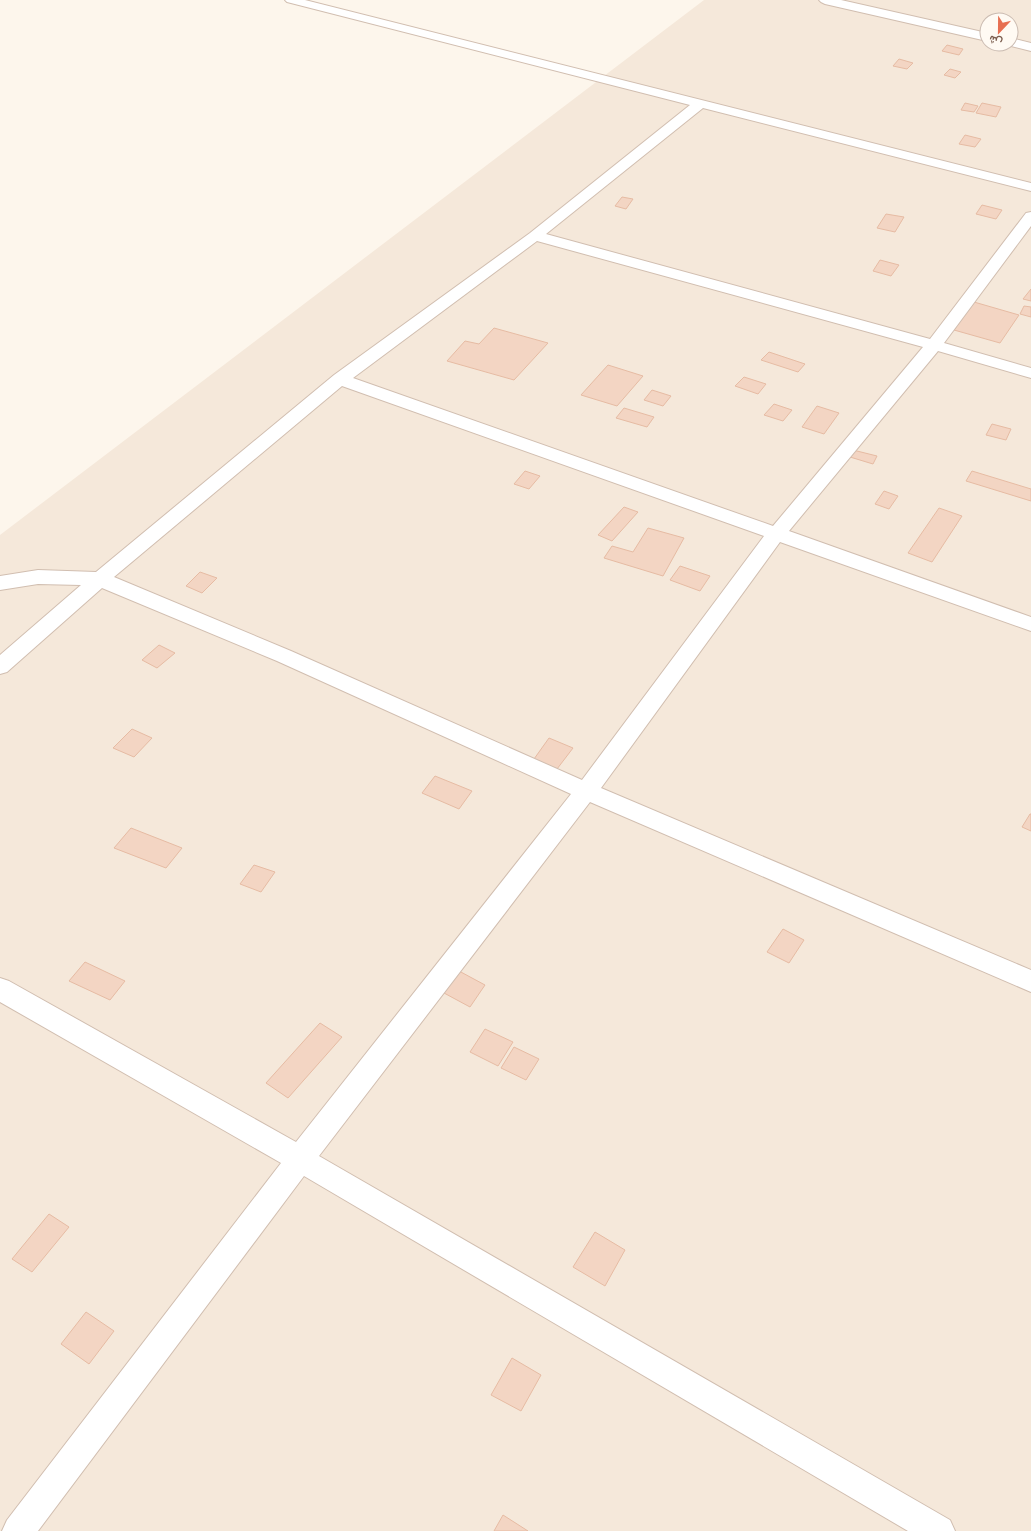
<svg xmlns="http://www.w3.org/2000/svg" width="1031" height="1531" viewBox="0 0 1031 1531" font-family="'Archivo Narrow',Vazirmatn,sans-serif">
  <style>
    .residential { fill: #f5e8da; fill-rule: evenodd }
    .building { fill: #f3d5c3; stroke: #e6bba3 }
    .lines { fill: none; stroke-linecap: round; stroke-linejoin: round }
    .minor-casing { stroke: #d1beb0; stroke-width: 2 }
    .minor { fill: #fff; fill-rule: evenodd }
  </style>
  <rect width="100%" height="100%" fill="#fdf6ec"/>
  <path class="residential" d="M704 0H1031V1531H0V535ZM987 20H1011V44H987Z"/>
  <g class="building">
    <path d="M947 45 963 49 959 55 942 51Z"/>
    <path d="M899 59 913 63 907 69 893 66Z"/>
    <path d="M950 69 961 72 955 78 944 75Z"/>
    <path d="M965 103 978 106 974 112 961 110Z"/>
    <path d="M982 103 1001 107 996 117 976 113Z"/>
    <path d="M965 135 981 139 975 147 959 144Z"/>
    <path d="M622 197 633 199 626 209 615 206Z"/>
    <path d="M982 205 1002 210 996 219 976 214Z"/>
    <path d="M886 214 904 217 895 232 877 228Z"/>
    <path d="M880 260 899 265 891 276 873 271Z"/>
    <path d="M1031 289V301L1023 299Z"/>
    <path d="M974 302 1019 315 1000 343 954 330Z"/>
    <path d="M1024 306 1031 307V317L1020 314Z"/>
    <path d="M494 328 548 343 514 380 447 361 465 341 479 344Z"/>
    <path d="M769 352 805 364 798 372 761 360Z"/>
    <path d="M608 365 643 376 617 406 581 395Z"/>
    <path d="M744 377 766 384 758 394 735 386Z"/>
    <path d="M652 390 671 396 663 406 644 400Z"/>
    <path d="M774 404 792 410 783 421 764 415Z"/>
    <path d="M817 406 839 413 824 434 802 427Z"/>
    <path d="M624 408 654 417 647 427 616 418Z"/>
    <path d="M992 424 1011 429 1006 440 986 435Z"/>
    <path d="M853 450 877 456 873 464 850 457Z"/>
    <path d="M525 471 540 476 529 489 514 484Z"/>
    <path d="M972 471 1031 489V501L966 481Z"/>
    <path d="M884 491 898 496 889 509 875 504Z"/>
    <path d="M624 507 638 512 612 541 598 535Z"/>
    <path d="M939 508 962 516 932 562 908 553Z"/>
    <path d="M648 528 684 538 663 576 604 558 612 546 633 552Z"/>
    <path d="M680 566 710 576 700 591 670 580Z"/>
    <path d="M200 572 217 578 202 593 186 586Z"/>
    <path d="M159 645 175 653 157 668 142 660Z"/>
    <path d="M132 729 152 738 134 757 113 748Z"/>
    <path d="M549 738 573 748 557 769 534 759Z"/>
    <path d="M435 776 472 791 459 809 422 793Z"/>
    <path d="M1030 814H1031V831L1022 827Z"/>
    <path d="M131 828 182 848 166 868 114 848Z"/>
    <path d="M254 865 275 872 261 892 240 884Z"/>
    <path d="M783 929 804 940 789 963 767 952Z"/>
    <path d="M85 962 125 981 110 1000 69 981Z"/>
    <path d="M459 971 485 985 470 1007 444 993Z"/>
    <path d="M320 1023 342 1037 288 1098 266 1083Z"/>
    <path d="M485 1029 513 1042 498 1066 470 1052Z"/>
    <path d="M514 1047 539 1059 526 1080 501 1068Z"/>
    <path d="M49 1214 69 1227 32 1272 12 1259Z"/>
    <path d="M595 1232 625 1250 605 1286 573 1267Z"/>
    <path d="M86 1312 114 1331 89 1364 61 1344Z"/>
    <path d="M512 1358 541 1375 521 1411 491 1395Z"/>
    <path d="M503 1515 528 1531H494Z"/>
  </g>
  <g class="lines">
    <defs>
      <g id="minor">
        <path d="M285 0H305L1031 183V191L703 108 546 234 930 339 1026 213 1031 212V226L944 343 1031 368V378L938 351 789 531 1031 617V631L780 542 601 788 1031 970V992L590 802 319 1156 950 1520 955 1531H908L304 1176 38 1531H2L7 1520 281 1163 0 1002V978L9 981 296 1142 571 794 277 661 102 588 7 672 0 674V655L81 585 38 584 0 590V576L38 570 96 572 334 375 530 233 690 105 287 2ZM537 241 923 347 773 526 353 378ZM342 386 764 536 582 780 291 651 114 577Z"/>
        <path d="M819 0H841L987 33V41L825 4 821 2Z"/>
        <path d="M1011 38 1031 43V51L1007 45 1011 44Z"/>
      </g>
    </defs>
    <use href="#minor" class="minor-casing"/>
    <use href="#minor" class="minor"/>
  </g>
  <g transform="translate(999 32) rotate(202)"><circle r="19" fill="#fffaf3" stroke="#cabbb1"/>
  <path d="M0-3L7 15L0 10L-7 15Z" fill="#e76f51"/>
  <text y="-6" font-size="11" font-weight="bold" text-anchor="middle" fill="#7a5c4d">ش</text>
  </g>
</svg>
